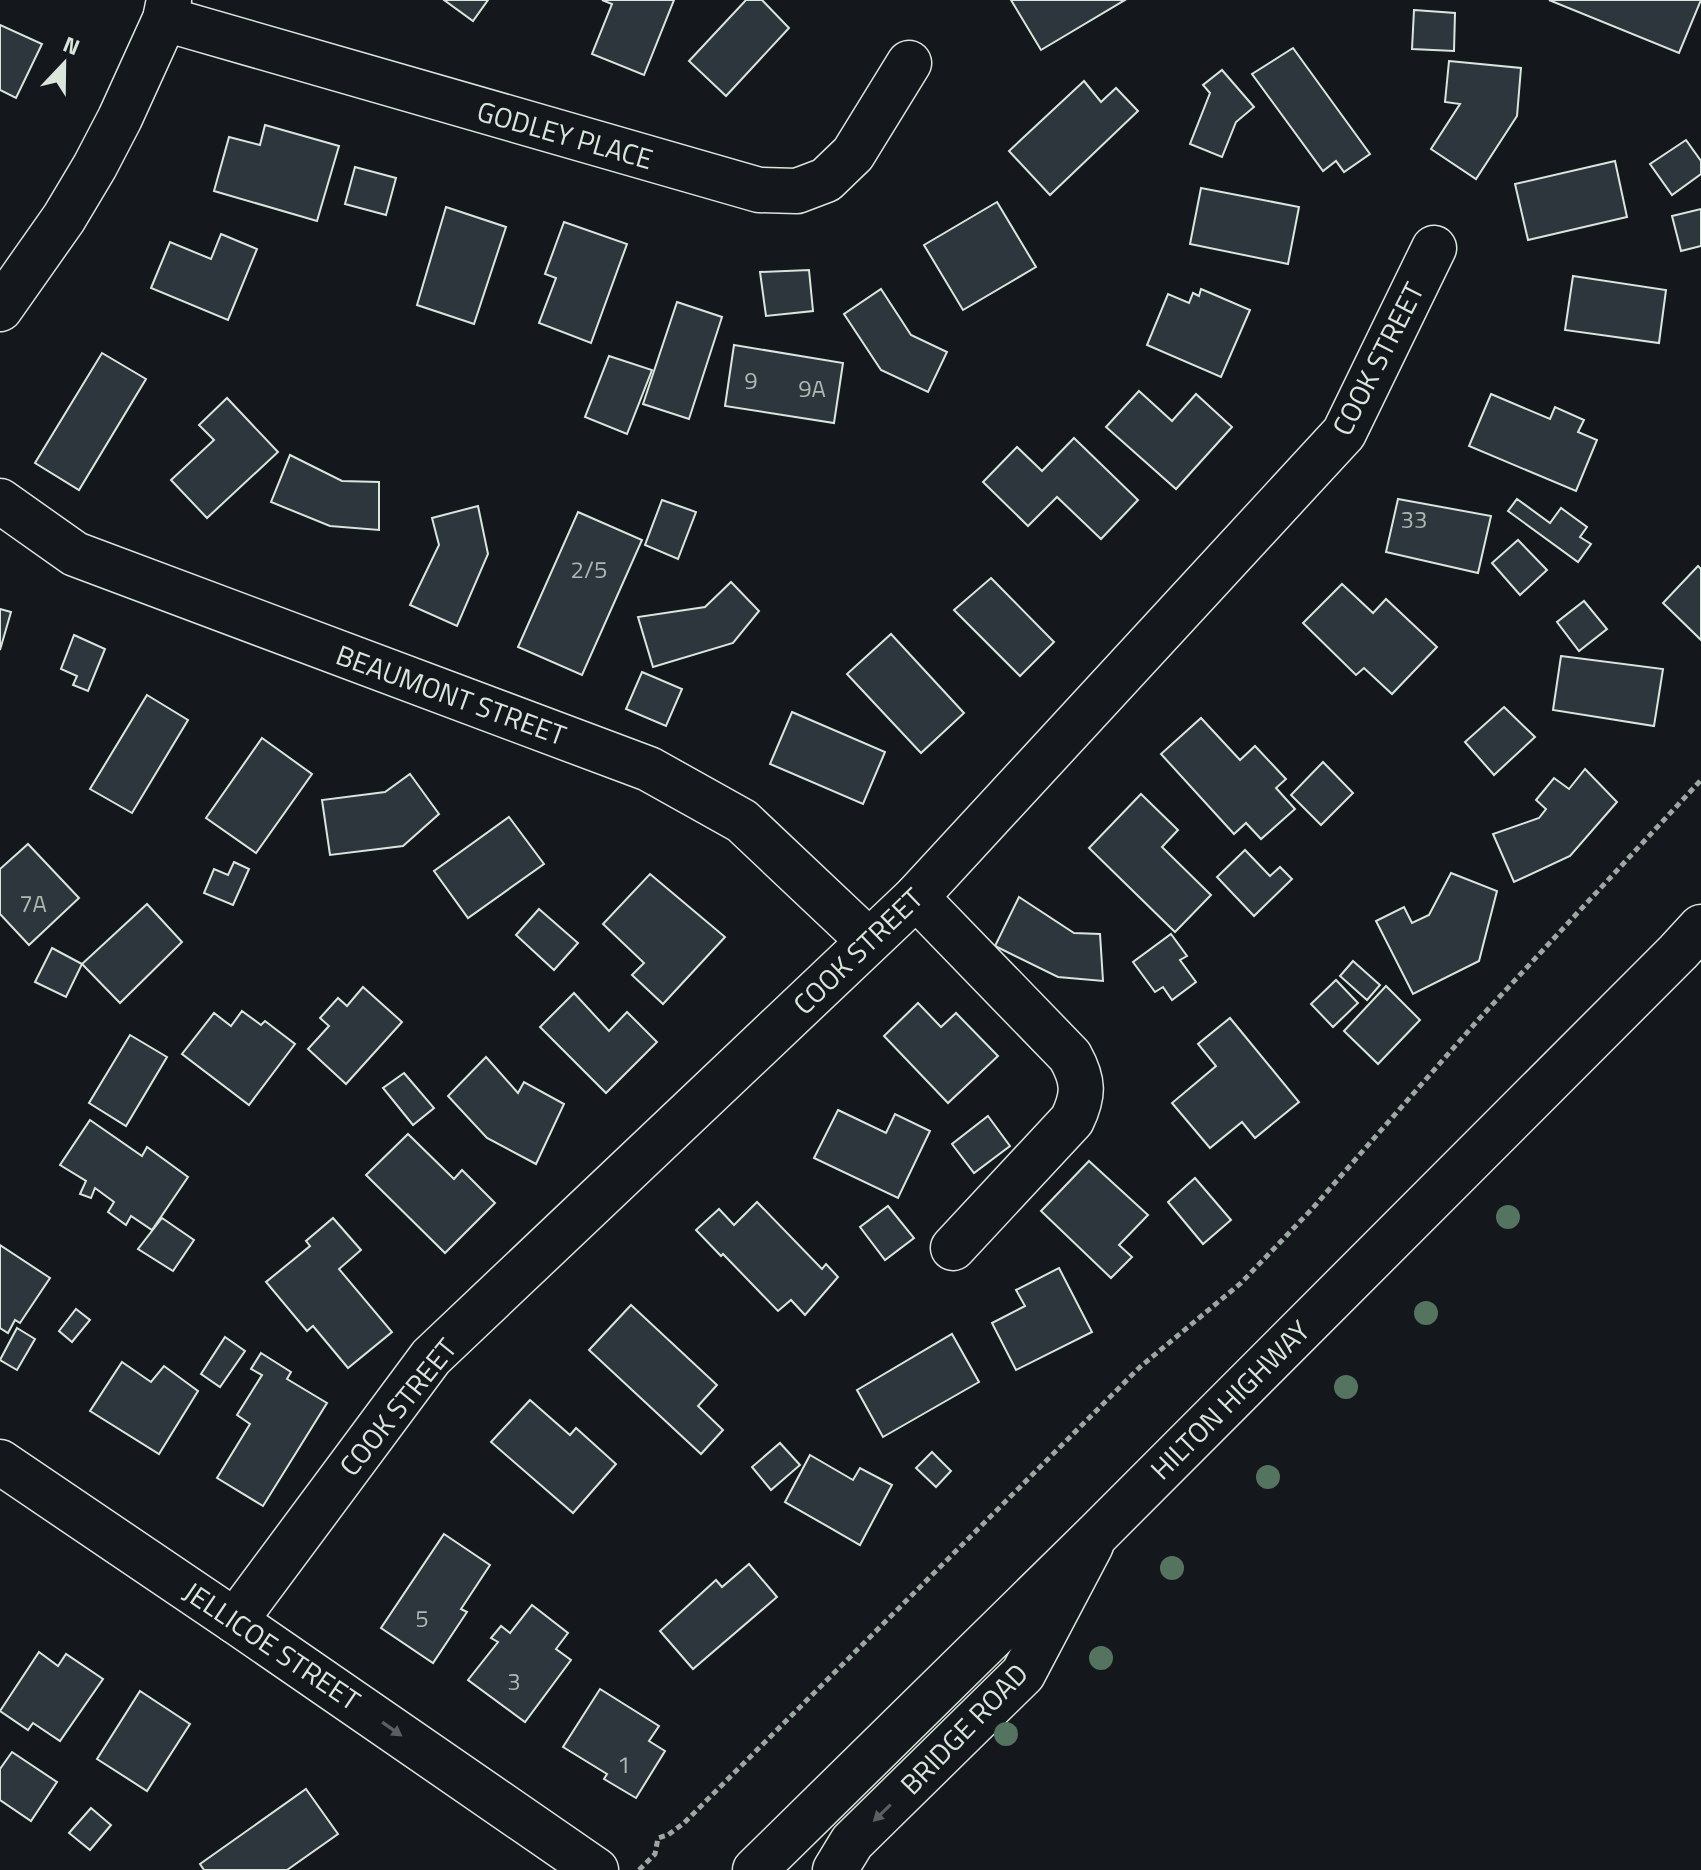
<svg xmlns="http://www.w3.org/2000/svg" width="1701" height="1870" viewBox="0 0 1701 1870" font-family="'Titillium Web',sans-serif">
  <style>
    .building { fill: #2c363c; stroke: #d8e6dc; stroke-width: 2 }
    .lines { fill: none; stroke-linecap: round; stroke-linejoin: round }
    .minor-casing { stroke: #d8e6dc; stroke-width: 47 }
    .highway-casing { stroke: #d8e6dc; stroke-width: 47 }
    .path { stroke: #9da8a2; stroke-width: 5; stroke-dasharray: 6 4; stroke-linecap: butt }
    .minor { stroke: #14181c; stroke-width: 44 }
    .highway { stroke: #14181c; stroke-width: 44 }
    .tree { fill: #55745f }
    .oneway { fill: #59605f }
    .labels { text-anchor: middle; stroke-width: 6; stroke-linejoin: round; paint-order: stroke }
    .number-label { font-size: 24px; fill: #adbab4 }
    .street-label { font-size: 28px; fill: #d8e6dc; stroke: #14181c }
  </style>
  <rect width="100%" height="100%" fill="#14181c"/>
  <g class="building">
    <path d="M444 0H488L473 21Z"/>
    <path d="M602 0H674L644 75 592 54 612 4Z"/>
    <path d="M746 0H762L789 28 726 96 689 61Z"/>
    <path d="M1011 0H1125L1041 50Z"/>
    <path d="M1549 0H1701L1679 53Z"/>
    <path d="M1414 10 1455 13 1454 51 1412 49Z"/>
    <path d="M0 25 42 44 16 98 0 90Z"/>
    <path d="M1293 48 1370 154 1344 172 1336 161 1323 171 1252 74Z"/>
    <path d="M1449 61 1521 68 1517 116 1476 179 1431 149 1460 104 1445 102Z"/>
    <path d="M1222 70 1254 107 1236 122 1222 157 1190 144 1210 93 1203 85Z"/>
    <path d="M1084 81 1101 102 1116 88 1138 111 1050 195 1009 151Z"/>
    <path d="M265 125 339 146 317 221 214 191 229 137 260 145Z"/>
    <path d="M1686 140 1701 161V174L1672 195 1650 164Z"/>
    <path d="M1615 161 1627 217 1528 240 1515 184Z"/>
    <path d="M355 167 396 178 386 215 345 204Z"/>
    <path d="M1201 188 1299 207 1288 264 1190 244Z"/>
    <path d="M997 202 1036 267 963 310 924 245Z"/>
    <path d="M446 207 506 227 474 324 417 305Z"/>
    <path d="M1701 209V246L1681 251 1672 216Z"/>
    <path d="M564 222 627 244 591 343 539 323 556 278 545 274Z"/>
    <path d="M221 234 257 249 228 320 151 288 170 242 211 259Z"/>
    <path d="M809 270 813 311 766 316 760 272Z"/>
    <path d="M1573 276 1666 290 1659 343 1565 330Z"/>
    <path d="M881 289 911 335 947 352 928 392 881 370 844 314Z"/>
    <path d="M1201 289 1250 310 1221 377 1147 345 1168 294 1189 303 1193 293 1199 296Z"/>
    <path d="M677 302 722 317 689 419 643 404Z"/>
    <path d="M734 345 843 363 834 423 725 406Z"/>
    <path d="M102 353 146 379 79 490 35 463Z"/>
    <path d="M609 356 652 370 627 434 585 417Z"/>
    <path d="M1139 391 1172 421 1196 394 1232 427 1176 489 1106 427Z"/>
    <path d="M1491 394 1550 419 1555 407 1584 420 1578 432 1597 440 1576 491 1469 446Z"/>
    <path d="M227 398 278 452 207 518 171 480 214 440 199 425Z"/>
    <path d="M1074 438 1138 500 1101 539 1057 497 1028 526 983 482 1017 447 1042 471Z"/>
    <path d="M290 455 342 481 379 482V530L330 526 271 502Z"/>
    <path d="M1398 499 1491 516 1478 573 1386 552Z"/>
    <path d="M1517 499 1550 523 1561 508 1587 527 1580 537 1591 544 1578 562 1508 511Z"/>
    <path d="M662 500 696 512 678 559 645 545Z"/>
    <path d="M478 506 488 554 457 626 410 605 439 545 432 518Z"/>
    <path d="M578 512 642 540 582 675 518 647Z"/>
    <path d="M1518 540 1547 570 1520 595 1492 563Z"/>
    <path d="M1698 566 1701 569V640L1663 603Z"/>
    <path d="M991 578 1054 642 1020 676 954 610Z"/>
    <path d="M731 582 759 611 733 643 653 667 638 617 705 607Z"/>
    <path d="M1342 584 1373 613 1386 599 1437 647 1392 694 1364 668 1356 675 1303 623Z"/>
    <path d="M1584 601 1607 629 1579 651 1557 622Z"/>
    <path d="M0 609 11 612 0 650Z"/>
    <path d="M891 634 964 713 921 753 847 674Z"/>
    <path d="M74 635 105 649 88 691 73 685 77 676 61 669Z"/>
    <path d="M1561 656 1663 669 1654 726 1553 710Z"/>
    <path d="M642 672 682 689 666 726 626 709Z"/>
    <path d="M147 695 188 720 132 813 90 789Z"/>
    <path d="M1504 707 1535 737 1494 775 1465 742Z"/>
    <path d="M792 712 885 752 863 804 770 764Z"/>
    <path d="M1201 718 1240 760 1255 746 1286 779 1276 788 1295 809 1261 839 1246 823 1234 834 1161 754Z"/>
    <path d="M262 738 312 774 256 853 206 818Z"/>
    <path d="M1323 762 1353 793 1321 825 1291 795Z"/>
    <path d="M1585 769 1617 802 1570 856 1514 882 1493 834 1539 818 1546 809 1536 800 1554 778 1569 789Z"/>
    <path d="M410 774 439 814 403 846 330 855 322 800 385 792Z"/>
    <path d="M1141 794 1178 830 1162 847 1211 895 1175 932 1089 848Z"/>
    <path d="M509 817 544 864 468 918 434 871Z"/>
    <path d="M28 844 79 898 29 945 0 914V869Z"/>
    <path d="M1245 850 1270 876 1280 867 1292 879 1254 916 1217 877Z"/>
    <path d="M234 862 249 869 233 905 204 893 214 869 228 875Z"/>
    <path d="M1451 873 1497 891 1479 961 1413 994 1376 921 1404 907 1412 923 1429 915Z"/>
    <path d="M650 874 725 937 663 1004 632 975 644 963 603 924Z"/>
    <path d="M1019 897 1074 933 1100 934 1103 981 1058 977 995 946Z"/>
    <path d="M147 904 182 942 120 1003 82 964Z"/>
    <path d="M539 909 578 943 554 970 516 935Z"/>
    <path d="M1171 934 1187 956 1180 960 1196 982 1172 1000 1163 987 1155 992 1133 962Z"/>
    <path d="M52 948 82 964 66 997 35 982Z"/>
    <path d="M1353 961 1380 985 1367 1000 1340 976Z"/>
    <path d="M1336 980 1358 1003 1333 1027 1311 1004Z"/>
    <path d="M1386 986 1420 1020 1378 1064 1344 1031Z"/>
    <path d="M363 987 402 1022 346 1084 308 1049 329 1026 320 1018 338 998 347 1006Z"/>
    <path d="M574 993 609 1031 627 1012 657 1042 606 1093 540 1027Z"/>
    <path d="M918 1003 941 1027 956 1013 998 1056 948 1103 884 1036Z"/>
    <path d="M242 1011 261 1025 265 1021 295 1044 249 1105 182 1054 214 1013 231 1026Z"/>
    <path d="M1230 1018 1299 1102 1255 1138 1242 1122 1210 1148 1172 1103 1216 1066 1198 1044Z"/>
    <path d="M130 1035 167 1057 126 1126 89 1103Z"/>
    <path d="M486 1057 518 1093 524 1082 564 1104 536 1164 487 1138 448 1096Z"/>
    <path d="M404 1073 434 1108 413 1125 383 1088Z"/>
    <path d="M838 1110 886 1133 895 1114 930 1131 898 1198 814 1158Z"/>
    <path d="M988 1116 1010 1146 974 1173 952 1144Z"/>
    <path d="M90 1120 142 1156 147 1147 188 1177 152 1230 131 1216 126 1225 108 1212 114 1202 95 1188 91 1198 80 1194 86 1181 60 1165Z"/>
    <path d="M408 1134 454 1179 462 1170 495 1203 445 1253 366 1175Z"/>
    <path d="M1089 1161 1148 1215 1119 1245 1132 1257 1111 1278 1041 1211Z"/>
    <path d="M1195 1178 1231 1220 1203 1244 1168 1202Z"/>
    <path d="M757 1202 822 1269 826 1264 838 1277 805 1315 791 1300 778 1311 723 1254 721 1256 696 1230 719 1209 734 1225Z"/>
    <path d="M888 1206 914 1238 885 1260 860 1227Z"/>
    <path d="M162 1218 194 1240 173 1271 138 1249Z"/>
    <path d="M333 1218 361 1250 339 1269 392 1332 348 1368 313 1326 307 1331 266 1282 310 1246 306 1241Z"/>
    <path d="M0 1245 50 1278 20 1323 15 1320 8 1333 0 1328Z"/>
    <path d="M1059 1268 1092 1332 1016 1370 992 1323 1025 1306 1016 1290Z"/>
    <path d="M631 1305 717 1385 698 1406 723 1430 701 1454 589 1350Z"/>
    <path d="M76 1309 90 1320 72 1342 59 1331Z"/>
    <path d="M17 1328 35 1339 17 1370 0 1360Z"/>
    <path d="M952 1334 979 1382 883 1437 857 1390Z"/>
    <path d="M225 1337 245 1351 220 1387 201 1374Z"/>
    <path d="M261 1353 291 1372 287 1379 327 1403 263 1506 217 1478 250 1424 237 1415 262 1375 251 1369Z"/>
    <path d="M122 1362 151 1382 164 1366 198 1391 159 1454 90 1411Z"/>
    <path d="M530 1400 570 1435 576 1428 616 1464 573 1513 491 1442Z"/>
    <path d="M780 1443 800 1465 771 1490 752 1467Z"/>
    <path d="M932 1452 951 1471 936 1487 916 1468Z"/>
    <path d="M810 1455 853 1480 860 1468 892 1485 860 1545 785 1502Z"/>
    <path d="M444 1534 490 1565 461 1609 467 1612 433 1663 381 1628Z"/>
    <path d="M749 1564 777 1597 693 1669 660 1631 716 1580 722 1587Z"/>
    <path d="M532 1605 568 1633 556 1649 571 1660 525 1722 468 1680 498 1642 491 1638 501 1626 510 1633Z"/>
    <path d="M39 1652 58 1666 66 1654 103 1679 60 1741 33 1723 28 1730 0 1711Z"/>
    <path d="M600 1689 659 1726 649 1741 665 1751 636 1798 604 1779 607 1774 563 1747Z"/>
    <path d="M140 1691 190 1724 147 1791 97 1759Z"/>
    <path d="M12 1752 57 1782 31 1821 0 1800V1769Z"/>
    <path d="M306 1789 338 1834 287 1870H204L200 1864Z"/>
    <path d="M91 1808 111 1825 90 1850 69 1833Z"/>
  </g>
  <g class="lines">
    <defs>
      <g id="minor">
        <path d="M165 19 759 190 797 191 826 180 853 154 909 63"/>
        <path d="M0 309 64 218 95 166 120 118 165 19 169 0"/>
        <path d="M0 501 75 554 649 769 742 821 869 941"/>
        <path d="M916 897 1070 1056C1084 1081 1084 1095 1072 1120L953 1248"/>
        <path d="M0 1462 235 1621 596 1870"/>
        <path d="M235 1621 431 1357 916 897 1344 433 1434 248"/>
        <path d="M835 1870 852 1842 1023 1674 1091 1545"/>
      </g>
      <path id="highway" d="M755 1870 1098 1533 1678 952 1701 927"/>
    </defs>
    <use href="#minor" class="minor-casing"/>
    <use href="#highway" class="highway-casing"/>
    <path class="path" d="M639 1870 655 1854 658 1838 668 1835 684 1823 1140 1367 1241 1283 1311 1210 1478 1020 1701 780"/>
    <use href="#minor" class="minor"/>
    <use href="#highway" class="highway"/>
  </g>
  <g class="tree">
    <circle cx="1508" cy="1217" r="12"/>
    <circle cx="1426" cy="1313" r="12"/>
    <circle cx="1346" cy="1387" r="12"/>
    <circle cx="1268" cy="1477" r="12"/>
    <circle cx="1172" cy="1568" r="12"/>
    <circle cx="1101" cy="1658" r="12"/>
    <circle cx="1006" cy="1734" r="12"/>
  </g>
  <defs><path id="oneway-solid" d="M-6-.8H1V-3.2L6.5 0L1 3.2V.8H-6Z" transform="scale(2)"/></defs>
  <g class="oneway">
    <use href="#oneway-solid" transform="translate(392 1729) rotate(35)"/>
    <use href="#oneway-solid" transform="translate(882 1813) rotate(136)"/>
  </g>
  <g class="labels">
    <g class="number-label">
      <text x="751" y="389">9</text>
      <text x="812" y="397">9A</text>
      <text x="1414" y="528">33</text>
      <text x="589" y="578">2/5</text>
      <text x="33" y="912">7A</text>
      <text x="422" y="1627">5</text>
      <text x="514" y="1690">3</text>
      <text x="624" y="1773">1</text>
    </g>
    <g class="street-label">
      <text transform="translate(565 135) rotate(16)" y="10">GODLEY PLACE</text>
      <text transform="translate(1378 359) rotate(-63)" y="10">COOK STREET</text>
      <text transform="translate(451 695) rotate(20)" y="10">BEAUMONT STREET</text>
      <text transform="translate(858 951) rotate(-44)" y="10">COOK STREET</text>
      <text transform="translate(1230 1400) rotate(-45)" y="10">HILTON HIGHWAY</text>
      <text transform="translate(398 1407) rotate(-51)" y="10">COOK STREET</text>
      <text transform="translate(272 1646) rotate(34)" y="10">JELLICOE STREET</text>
      <text transform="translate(964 1729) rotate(-46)" y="10">BRIDGE ROAD</text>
    </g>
  </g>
  <g transform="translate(64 64) rotate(22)" stroke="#14181c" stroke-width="6" paint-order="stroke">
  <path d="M0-6L14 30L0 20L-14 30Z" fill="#d8e6dc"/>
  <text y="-12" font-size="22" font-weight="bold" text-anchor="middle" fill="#d8e6dc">N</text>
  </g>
</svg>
